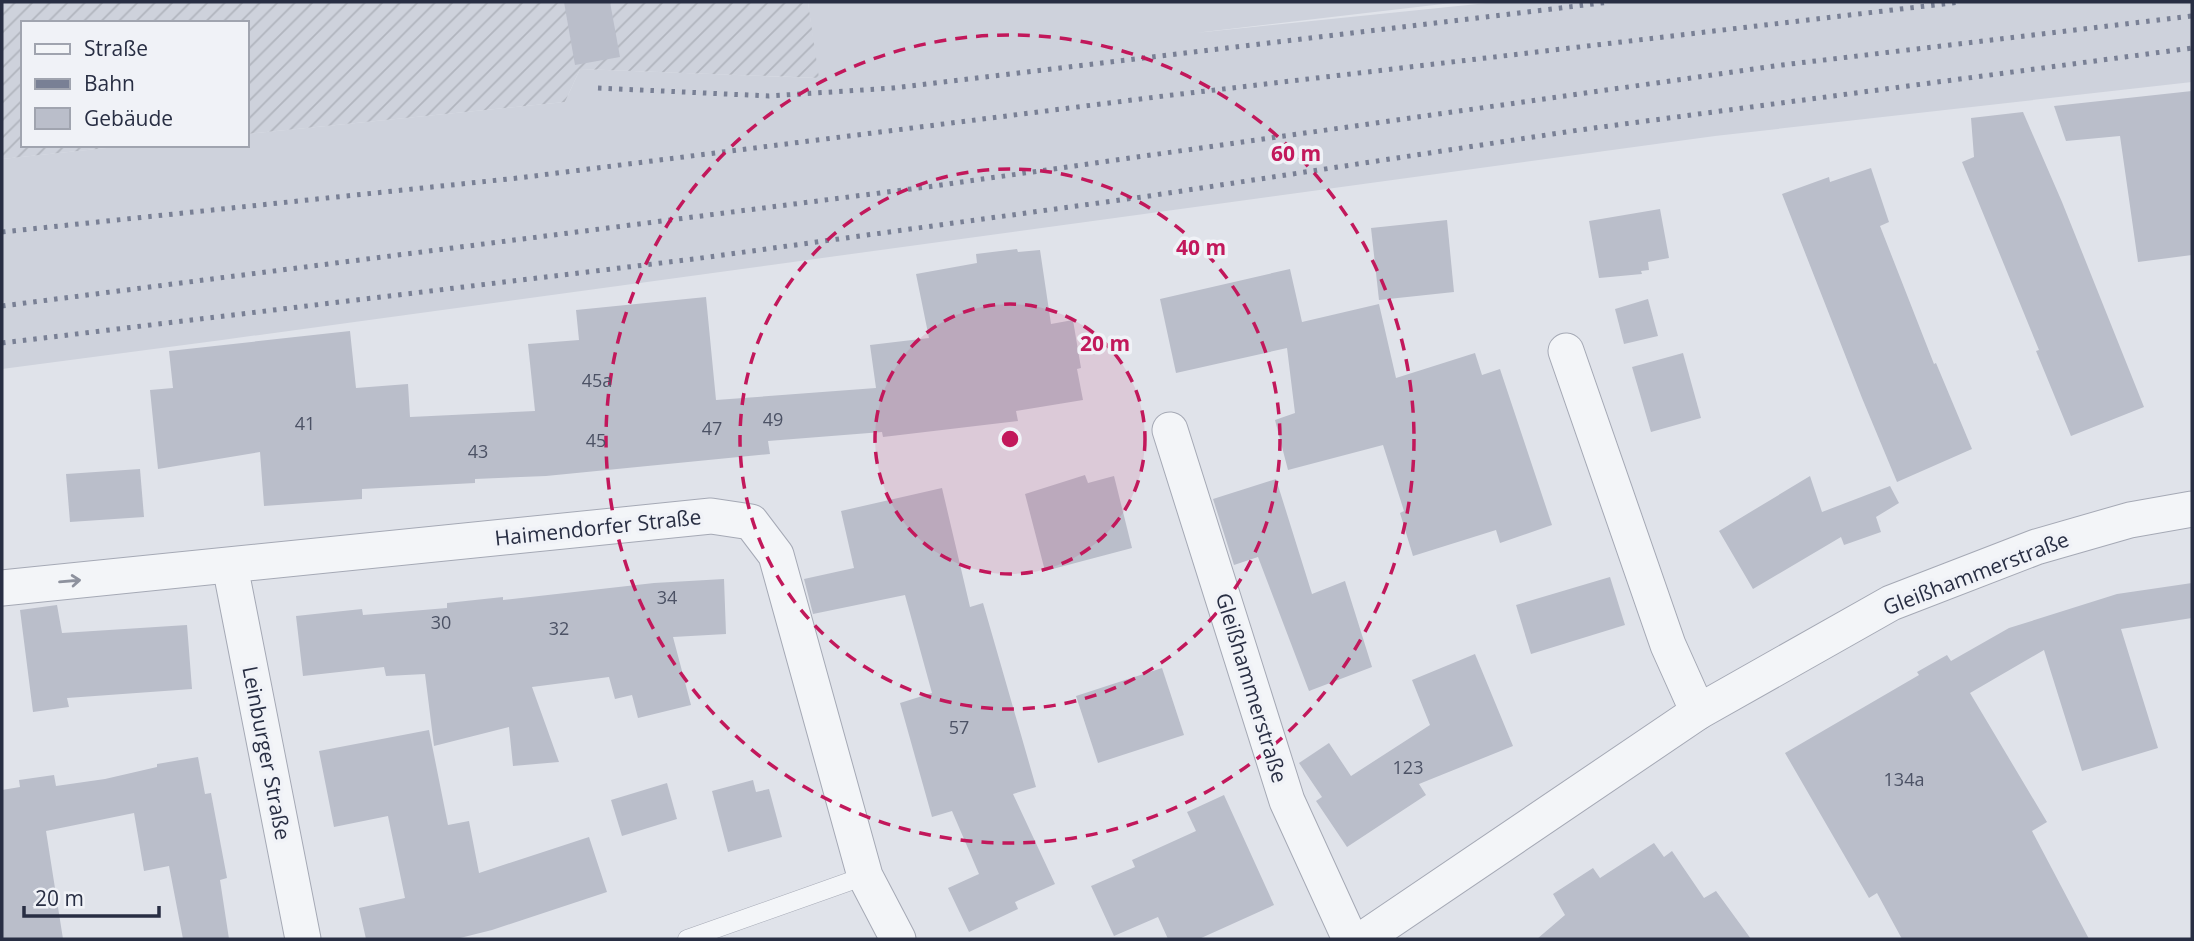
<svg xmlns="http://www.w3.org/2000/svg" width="2194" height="941" viewBox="0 0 2194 941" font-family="'Open Sans',sans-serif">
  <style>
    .built { fill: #ced2dc }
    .industrial { fill: url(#industrial-furrows) }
    .building { fill: #babeca }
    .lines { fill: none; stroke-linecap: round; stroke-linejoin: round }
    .lane-casing { stroke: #a5a9b5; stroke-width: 19 }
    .street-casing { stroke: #a5a9b5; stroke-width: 37 }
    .lane { stroke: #f3f5f8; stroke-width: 18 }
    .street { stroke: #f3f5f8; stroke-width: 35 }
    .rail { stroke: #798095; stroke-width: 5; stroke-dasharray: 3.5 7; stroke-linecap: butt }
    .oneway { stroke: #8e929e }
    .ring { fill: none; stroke: #c2185b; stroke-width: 3.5; stroke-dasharray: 12 9 }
    .labels { text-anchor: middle; stroke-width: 7; stroke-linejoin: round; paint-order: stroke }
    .number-label { font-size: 18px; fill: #4c5265 }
    .street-label { font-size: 21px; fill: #282e43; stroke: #f0f2f7 }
    .centre { fill: #c2185b; stroke: #f0f2f7; stroke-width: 3.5 }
    .ring-label { font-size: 21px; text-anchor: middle; font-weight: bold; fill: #c2185b; stroke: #f0f2f7; stroke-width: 7; stroke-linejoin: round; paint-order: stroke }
  </style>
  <defs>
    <pattern id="industrial-furrows" width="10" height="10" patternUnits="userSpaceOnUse" patternTransform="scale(1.75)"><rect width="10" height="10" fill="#ced2dc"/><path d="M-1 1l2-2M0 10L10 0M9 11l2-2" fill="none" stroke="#b1b5be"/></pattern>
  </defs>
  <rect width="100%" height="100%" fill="#e0e3ea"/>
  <path class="built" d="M808 2H1460L1195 33 1497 2H2192V82L1715 136 222 340 2 369V159L135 145H247V134L565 102 580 69 818 78Z"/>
  <path class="industrial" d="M2 2H808L819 78 580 69 565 102 247 134V23H23V145H135L2 159Z"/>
  <g class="building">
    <path d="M564 2H610L620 57 575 65Z"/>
    <path d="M2192 91V255L2138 262 2120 136 2066 141 2054 106Z"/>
    <path d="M2023 112 2062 202 2144 407 2071 436 2036 351 2039 350 1962 162 1974 157 1971 118Z"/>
    <path d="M1871 168 1889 222 1880 226 1934 364 1936 363 1972 449 1897 482 1862 398 1782 194 1829 177 1830 182Z"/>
    <path d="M1660 209 1669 258 1648 262 1649 270 1641 271 1642 274 1599 278 1589 221Z"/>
    <path d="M1447 220 1454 292 1379 300 1371 228Z"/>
    <path d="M1017 249 1018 252 1040 250 1051 324 1073 320 1081 368 1077 369 1083 400 1016 411 1018 421 883 437 882 432 768 441 770 454 546 476 475 479V483L362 489V499L264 506 260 452 158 469 150 390 173 388 169 351 350 331 356 388 408 384 410 417 535 411 528 344 579 340 576 310 706 297 716 400 876 388 870 345 929 338 916 274 977 263 976 254Z"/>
    <path d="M1290 269 1302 322 1379 304 1396 378 1475 353 1482 375 1500 369 1552 525 1500 543 1496 530 1413 556 1400 513 1404 511 1383 445 1288 470 1275 420 1295 413 1287 348 1176 373 1160 299Z"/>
    <path d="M1648 299 1658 336 1624 344 1615 309Z"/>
    <path d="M1683 353 1701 418 1651 432 1632 367Z"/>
    <path d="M140 469 144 517 70 522 66 474Z"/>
    <path d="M1085 475 1088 483 1114 476 1132 548 1045 571 1025 494Z"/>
    <path d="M1810 476 1822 512 1890 486 1899 503 1876 517 1881 532 1844 545 1841 537 1753 589 1719 531Z"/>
    <path d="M1276 479 1312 594 1345 581 1372 667 1309 691 1258 557 1234 565 1213 499Z"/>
    <path d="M942 488 970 607 983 603 1036 787 1013 794 1055 884 1015 902 1018 909 969 932 948 888 979 874 952 811 932 817 900 703 932 693 905 595 813 614 804 579 854 568 841 511Z"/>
    <path d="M1610 577 1625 625 1531 654 1516 605Z"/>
    <path d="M724 579 726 634 673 637 691 705 638 718 632 695 615 699 609 677 532 687 559 762 513 766 509 727 434 746 425 674 386 676 384 667 303 676 296 616 362 609 363 615 447 608V603L503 597V600L654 583Z"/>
    <path d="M2192 583V618L2121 629 2158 748 2082 771 2044 650 1970 693 2047 822 2032 831 2089 939H1902L1877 893 1869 898 1785 753 1919 675 1917 672 1947 655 1951 661 2009 628 2117 594Z"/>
    <path d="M57 605 62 633 187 625 192 689 67 698 69 707 33 712 20 610Z"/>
    <path d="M1475 654 1513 746 1419 784 1426 795 1347 847 1316 801 1322 797 1299 763 1329 743 1351 776 1430 725 1412 680Z"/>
    <path d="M1162 668 1184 735 1098 763 1076 696Z"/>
    <path d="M429 730 448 825 469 821 479 873 589 837 607 892 492 930 456 939H366L359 908 405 898 388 816 334 827 319 751Z"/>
    <path d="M198 757 205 794 211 793 227 878 220 880 229 939H183L169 866 144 871 134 813 46 831 63 939H2V790L20 787 19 780 54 775 56 786 105 779 157 767V764Z"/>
    <path d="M753 780 756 792 769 789 782 837 728 852 712 791Z"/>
    <path d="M667 783 677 819 622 836 611 800Z"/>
    <path d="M1224 795 1274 905 1199 939H1168L1158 917 1114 936 1091 886 1135 867 1132 860 1196 831 1187 812Z"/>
    <path d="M1654 843 1664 857 1672 851 1704 898 1716 891 1751 939H1537L1565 915 1553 894 1593 868 1600 878Z"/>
  </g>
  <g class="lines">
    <defs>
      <path id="lane" d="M687 939 865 876"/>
      <g id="street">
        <path d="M1566 351 1668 645 1698 712"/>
        <path d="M1170 430 1287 801 1350 939"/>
        <path d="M230 566 303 939"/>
        <path d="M2 588 711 516 751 522 776 555 865 876 898 939"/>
        <path d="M1363 939 1698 712 1891 603 2036 547 2130 520 2192 509"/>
      </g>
    </defs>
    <use href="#lane" class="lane-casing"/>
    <use href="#street" class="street-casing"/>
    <use href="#lane" class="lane"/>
    <use href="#street" class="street"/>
    <g class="rail">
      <path d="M598 88 769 96 893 88 1610 2"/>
      <path d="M2 232 518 178 1164 96 1960 2"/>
      <path d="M2 306 934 186 1782 65 2192 16"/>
      <path d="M2 343 694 259 1149 196 1579 130 2192 48"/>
    </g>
  </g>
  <defs><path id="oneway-shaft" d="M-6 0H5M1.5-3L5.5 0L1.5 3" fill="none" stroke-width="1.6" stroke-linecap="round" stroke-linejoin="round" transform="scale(1.75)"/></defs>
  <use class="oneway" href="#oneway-shaft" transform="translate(70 581) rotate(-5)"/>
  <circle cx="1010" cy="439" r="135" fill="#c2185b" fill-opacity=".12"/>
  <g class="ring">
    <circle cx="1010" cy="439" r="135"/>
    <circle cx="1010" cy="439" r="270"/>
    <circle cx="1010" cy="439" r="404"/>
  </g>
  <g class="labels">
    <g class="number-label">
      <text x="597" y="387">45a</text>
      <text x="773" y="426">49</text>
      <text x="305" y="430">41</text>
      <text x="712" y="435">47</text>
      <text x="596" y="447">45</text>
      <text x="478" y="458">43</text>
      <text x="667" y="604">34</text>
      <text x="441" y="629">30</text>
      <text x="559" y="635">32</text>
      <text x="959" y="734">57</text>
      <text x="1408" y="774">123</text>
      <text x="1904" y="786">134a</text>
    </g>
    <g class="street-label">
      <text transform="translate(598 528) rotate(-6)" y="7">Haimendorfer Straße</text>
      <text transform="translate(1976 574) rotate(-21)" y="7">Gleißhammerstraße</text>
      <text transform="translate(1251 688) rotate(73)" y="7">Gleißhammerstraße</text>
      <text transform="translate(266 753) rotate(79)" y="7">Leinburger Straße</text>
    </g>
  </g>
  <circle cx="1010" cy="439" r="10" class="centre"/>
  <g class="ring-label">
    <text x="1296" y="161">60 m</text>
    <text x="1201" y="255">40 m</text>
    <text x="1105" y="351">20 m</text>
  </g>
  <rect width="2194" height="941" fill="none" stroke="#282e43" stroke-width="7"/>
  <rect x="21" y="21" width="228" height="126" fill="#f0f2f7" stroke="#a0a4af" stroke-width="2"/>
  <rect x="35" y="44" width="35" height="10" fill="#f3f5f8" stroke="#a0a4af" stroke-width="2"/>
  <text x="84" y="56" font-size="21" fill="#282e43">Straße</text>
  <rect x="35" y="79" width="35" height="10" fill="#798095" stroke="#a0a4af" stroke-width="2"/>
  <text x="84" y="91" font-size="21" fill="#282e43">Bahn</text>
  <rect x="35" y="108" width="35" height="21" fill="#babeca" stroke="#a0a4af" stroke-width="2"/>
  <text x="84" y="126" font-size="21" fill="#282e43">Gebäude</text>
  <path d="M24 906v10h135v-10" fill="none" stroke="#282e43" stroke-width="3.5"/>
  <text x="35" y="906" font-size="21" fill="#282e43" stroke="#f0f2f7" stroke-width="5" paint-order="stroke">20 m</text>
</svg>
